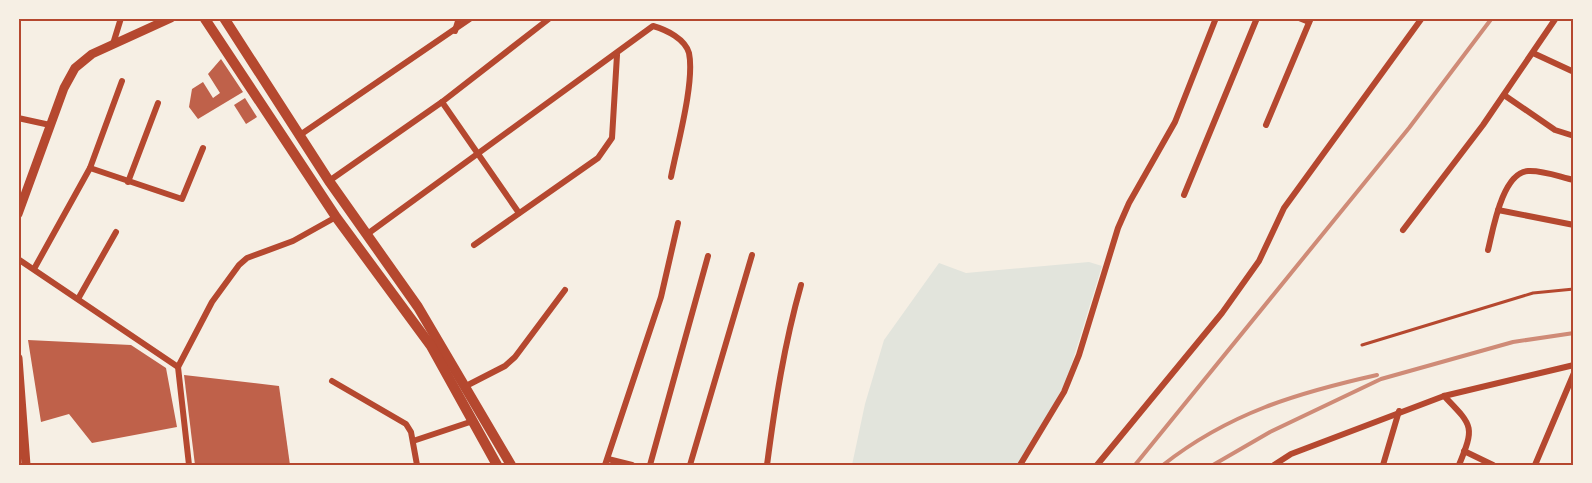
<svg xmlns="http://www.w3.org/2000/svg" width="1592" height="483" viewBox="0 0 1592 483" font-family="'Roboto Condensed',sans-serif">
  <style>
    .green { fill: #e2e4dc }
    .building { fill: #bf614a }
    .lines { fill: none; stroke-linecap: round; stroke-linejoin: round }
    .service { stroke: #b5482f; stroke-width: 3 }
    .minor { stroke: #b5482f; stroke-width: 6 }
    .secondary { stroke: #b5482f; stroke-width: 9 }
    .primary { stroke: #b5482f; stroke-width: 10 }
    .rail { stroke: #cf8b77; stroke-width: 4 }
    .neatline { fill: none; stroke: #b5482f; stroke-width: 2 }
  </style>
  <rect width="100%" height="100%" fill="#f6efe4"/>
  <path class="green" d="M1089 262 1102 266 1067 379 1022 465H852L865 404 884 340 939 263 966 273Z"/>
  <g class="building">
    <path d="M221 59 243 92 198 119 189 107 192 89 203 82 213 98 220 93 208 74Z"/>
    <path d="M245 98 257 117 246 124 234 105Z"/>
    <path d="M28 340 131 345 166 368 177 427 92 443 69 414 41 422Z"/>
    <path d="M184 375 279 386 290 465H195Z"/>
  </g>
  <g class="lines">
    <path class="service" d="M1362 345 1533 293 1574 289"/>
    <g class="minor">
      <path d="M1299 18 1309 22"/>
      <path d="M455 31 459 18"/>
      <path d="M113 44 121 18"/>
      <path d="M1533 53 1574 72"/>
      <path d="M1504 95 1555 130 1574 136"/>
      <path d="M442 102 519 213"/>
      <path d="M18 118 50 125"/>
      <path d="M1266 125 1311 18"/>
      <path d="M300 135 471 18"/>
      <path d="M90 168 182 199 203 148"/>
      <path d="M329 181 442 102 550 18"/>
      <path d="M128 182 158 103"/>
      <path d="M1184 195 1257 18"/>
      <path d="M1498 210 1574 225"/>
      <path d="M1403 230 1483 125 1556 18"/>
      <path d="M366 235 653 26C667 30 685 39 689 53 695 82 677 146 671 177"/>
      <path d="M474 245 598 158 612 138 617 55"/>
      <path d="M1488 250C1493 230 1502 173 1528 171 1543 170 1560 177 1574 180"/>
      <path d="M18 259 178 367 189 465"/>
      <path d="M34 269 90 168 122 81"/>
      <path d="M78 299 116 232"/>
      <path d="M178 367 212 302 239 265 247 258 293 241 336 217"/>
      <path d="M332 381 406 424 411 432 417 465"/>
      <path d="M466 386 505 366 515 357 565 290"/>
      <path d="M1444 396C1473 426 1475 426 1459 465"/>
      <path d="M413 441 473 421"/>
      <path d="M1464 451 1493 465"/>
      <path d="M608 459 632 465"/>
      <path d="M605 465 661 297 678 223"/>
      <path d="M650 465 708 256"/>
      <path d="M690 465 752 255"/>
      <path d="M767 465C775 404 784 345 801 285"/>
      <path d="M1020 465 1064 392 1079 355 1118 228 1129 203 1175 122 1216 18"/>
      <path d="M1097 465 1222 313 1259 261 1284 208 1422 18"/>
      <path d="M1274 465 1291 454 1444 396 1574 365"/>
      <path d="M1383 465 1399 411"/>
      <path d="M1535 465 1574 373"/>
    </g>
    <g class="secondary">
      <path d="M18 214 64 88 75 68 92 54 171 18"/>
      <path d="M18 358 26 465"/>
    </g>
    <g class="primary">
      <path d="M224 18 329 181 418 307 511 465"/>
      <path d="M205 19 336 217 431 346 497 465"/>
    </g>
    <g class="rail">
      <path d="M1135 465 1409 128 1492 18"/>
      <path d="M1163 465C1229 413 1297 393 1377 375"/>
      <path d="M1213 465 1270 432 1381 379 1513 342 1574 333"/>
    </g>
  </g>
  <rect width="1592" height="483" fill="none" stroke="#f6efe4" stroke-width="39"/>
  <rect x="20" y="20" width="1552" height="444" class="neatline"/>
</svg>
